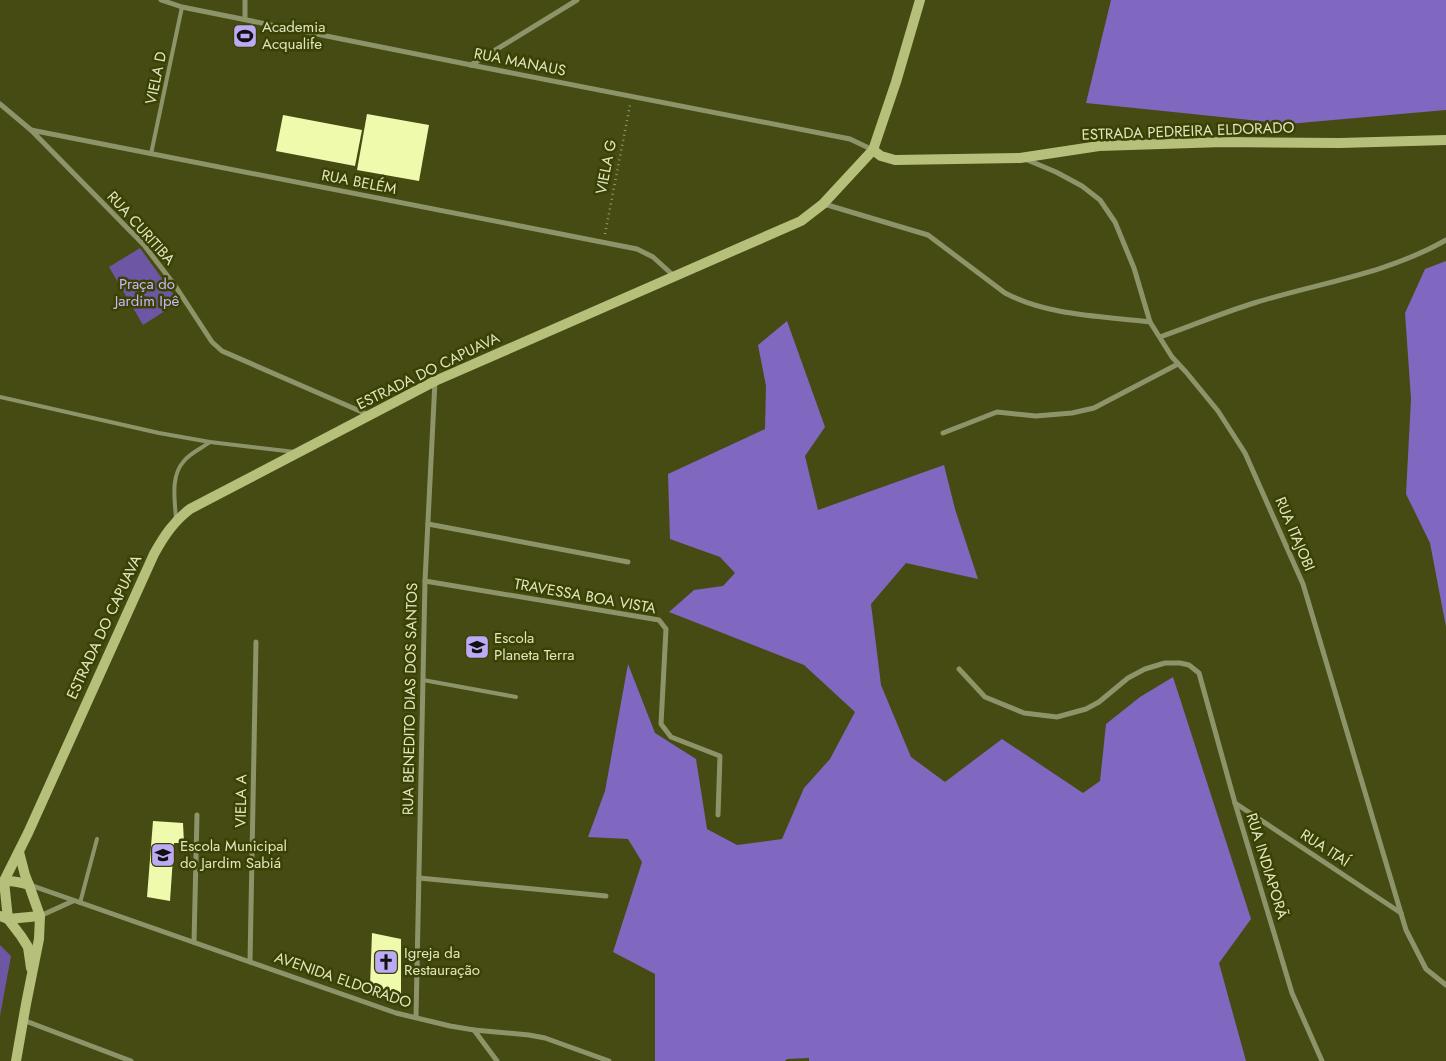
<svg xmlns="http://www.w3.org/2000/svg" width="1446" height="1061" viewBox="0 0 1446 1061" font-family="Jost,sans-serif">
  <style>
    .green { fill: #6d57a4 }
    .forest { fill: #8067bf }
    .building { fill: #effaad }
    .lines { fill: none; stroke-linecap: round; stroke-linejoin: round }
    .path { stroke: #959b6d; stroke-width: 2.5; stroke-dasharray: 1 4; stroke-linecap: butt }
    .lane { stroke: #8e946a; stroke-width: 4 }
    .street { stroke: #8e946a; stroke-width: 5 }
    .secondary { stroke: #b6c07b; stroke-width: 10 }
    .labels { text-anchor: middle; stroke-width: 5; stroke-linejoin: round; paint-order: stroke }
    .poi-label { font-size: 15px; fill: #e0e6c1; stroke: #3b4003; text-anchor: start }
    .street-label { font-size: 15px; fill: #e0e6c1; stroke: #3b4003 }
    .park-label { font-size: 15px; fill: #c7b7fc; stroke: #3b4003 }
  </style>
  <rect width="100%" height="100%" fill="#454b12"/>
  <g class="green">
    <path d="M140 248 179 302 143 325 109 267Z"/>
    <path d="M0 945 11 956 0 1016Z"/>
  </g>
  <g class="forest">
    <path d="M1111 0H1446V110L1288 124 1086 103Z"/>
    <path d="M1446 261V627L1430 543 1406 494 1411 399 1405 313 1425 269Z"/>
    <path d="M787 321 825 427 805 456 818 510 944 465 955 509 978 579 906 563 871 604 881 685 911 757 945 782 1002 739 1083 793 1100 781 1106 724 1140 697 1173 677 1251 919 1219 963 1246 1061H809V1058L787 1059 785 1061H655V974L613 952 642 862 628 839 588 837 605 791 628 664 655 733 696 759 707 829 737 845 782 839 804 788 830 759 855 712 804 665 669 612 694 590 723 586 735 573 720 557 670 539 668 474 765 429 766 386 758 345Z"/>
  </g>
  <g class="building">
    <path d="M367 114 429 125 419 181 357 170Z"/>
    <path d="M283 115 362 130 355 166 276 151Z"/>
    <path d="M153 821 183 823 184 843H174L170 901 147 897Z"/>
    <path d="M372 933 401 939V994L370 986Z"/>
  </g>
  <g class="lines">
    <path class="path" d="M605 234 630 105"/>
    <g class="lane">
      <path d="M151 154 182 7"/>
      <path d="M0 397 159 433 210 442 295 452"/>
      <path d="M176 519C175 501 170 476 184 461 190 453 202 448 210 442"/>
      <path d="M423 680 516 697"/>
      <path d="M80 903 97 839"/>
    </g>
    <g class="street">
      <path d="M161 0 182 7 471 65 850 139 873 150"/>
      <path d="M245 19V0"/>
      <path d="M471 65 577 0"/>
      <path d="M0 104 31 130 144 245 176 287 212 342 222 351 369 415"/>
      <path d="M31 130 637 249 653 257 674 276"/>
      <path d="M1025 159 1056 172 1082 186 1100 200 1115 222 1134 268 1150 322 1172 357 1186 372 1218 411 1245 453 1303 584 1406 930 1426 969 1446 985"/>
      <path d="M824 204 928 235 1005 293C1049 316 1102 316 1150 322"/>
      <path d="M1160 337C1191 326 1222 313 1254 303 1318 283 1387 274 1446 240"/>
      <path d="M943 433 997 412 1036 416 1072 413 1094 408 1178 364"/>
      <path d="M428 524 628 562"/>
      <path d="M425 581 659 620 666 629 661 724 671 737 720 756 718 815"/>
      <path d="M959 669 985 697 1024 713 1057 717 1086 709 1099 702 1128 678 1145 669 1165 663H1180L1189 665 1199 673 1235 803 1292 993 1322 1061"/>
      <path d="M1235 803 1401 913"/>
      <path d="M419 878 606 896"/>
      <path d="M30 885 396 1013 450 1026 474 1030 529 1035 545 1038 609 1061"/>
      <path d="M40 916 73 901"/>
      <path d="M194 942 197 815"/>
      <path d="M250 962 256 642"/>
      <path d="M416 1017 425 581 435 381"/>
      <path d="M23 1020 131 1061"/>
      <path d="M474 1030 497 1061"/>
    </g>
    <g class="secondary">
      <path d="M873 150 881 156 895 160 1020 158 1099 146 1223 142 1340 143 1446 140"/>
      <path d="M19 852 25 875 29 885"/>
      <path d="M0 883C9 879 20 882 29 885L40 916 39 939 26 1004 16 1061"/>
      <path d="M0 916 8 919 21 936 28 947 31 968"/>
      <path d="M40 916 8 919 4 881 28 833 154 554C164 536 174 521 190 509L435 381 801 221 823 204 873 150 896 82 920 0"/>
    </g>
  </g>
  <defs>
    <symbol id="stadium-square" viewBox="-11 -11 22 22"><rect x="-9" y="-9" width="18" height="18" rx="4" fill="#bcaaf5" stroke="#3b4003"/><path d="M0-5a6.5 5 0 1 0 0 10a6.5 5 0 1 0 0-10ZM-3.5-1.8h7v3.6h-7Z" fill="#111"/></symbol>
    <symbol id="school-square" viewBox="-11 -11 22 22"><rect x="-9" y="-9" width="18" height="18" rx="4" fill="#bcaaf5" stroke="#3b4003"/><path d="M0-5L7-2L0 1L-7-2ZM-4 1L0 2.5L4 1V4Q0 6-4 4Z" fill="#111"/></symbol>
    <symbol id="church-square" viewBox="-11 -11 22 22"><rect x="-9" y="-9" width="18" height="18" rx="4" fill="#bcaaf5" stroke="#3b4003"/><path d="M-1.2-6h2.4v3.5h3.3v2.4h-3.3V6h-2.4V-.1h-3.3v-2.4h3.3Z" fill="#111"/></symbol>
  </defs>
  <g fill-rule="evenodd">
    <use href="#stadium-square" x="231" y="22" width="28" height="28"/>
    <use href="#school-square" x="463" y="633" width="28" height="28"/>
    <use href="#school-square" x="149" y="841" width="28" height="28"/>
    <use href="#church-square" x="372" y="948" width="28" height="28"/>
  </g>
  <g class="labels">
    <g class="poi-label">
      <text x="262" y="32">Academia<tspan x="262" dy="17">Acqualife</tspan></text>
      <text x="494" y="643">Escola<tspan x="494" dy="17">Planeta Terra</tspan></text>
      <text x="180" y="851">Escola Municipal<tspan x="180" dy="17">do Jardim Sabiá</tspan></text>
      <text x="404" y="958">Igreja da<tspan x="404" dy="17">Restauração</tspan></text>
    </g>
    <g class="street-label">
      <text transform="translate(520 62) rotate(11)" y="5">RUA MANAUS</text>
      <text transform="translate(156 78) rotate(-78)" y="5">VIELA D</text>
      <text transform="translate(1188 131) rotate(-2)" y="5">ESTRADA PEDREIRA ELDORADO</text>
      <text transform="translate(606 167) rotate(-79)" y="5">VIELA G</text>
      <text transform="translate(359 182) rotate(11)" y="5">RUA BELÉM</text>
      <text transform="translate(141 228) rotate(48)" y="5">RUA CURITIBA</text>
      <text transform="translate(428 371) rotate(-26)" y="5">ESTRADA DO CAPUAVA</text>
      <text transform="translate(1295 534) rotate(67)" y="5">RUA ITAJOBI</text>
      <text transform="translate(585 596) rotate(10)" y="5">TRAVESSA BOA VISTA</text>
      <text transform="translate(104 627) rotate(-65)" y="5">ESTRADA DO CAPUAVA</text>
      <text transform="translate(410 699) rotate(-89)" y="5">RUA BENEDITO DIAS DOS SANTOS</text>
      <text transform="translate(241 801) rotate(-89)" y="5">VIELA A</text>
      <text transform="translate(1325 848) rotate(33)" y="5">RUA ITAÍ</text>
      <text transform="translate(1267 866) rotate(73)" y="5">RUA INDIAPORÃ</text>
      <text transform="translate(343 980) rotate(19)" y="5">AVENIDA ELDORADO</text>
    </g>
    <g class="park-label">
      <text x="147" y="289">Praça do<tspan x="147" dy="17">Jardim Ipê</tspan></text>
    </g>
  </g>
</svg>
